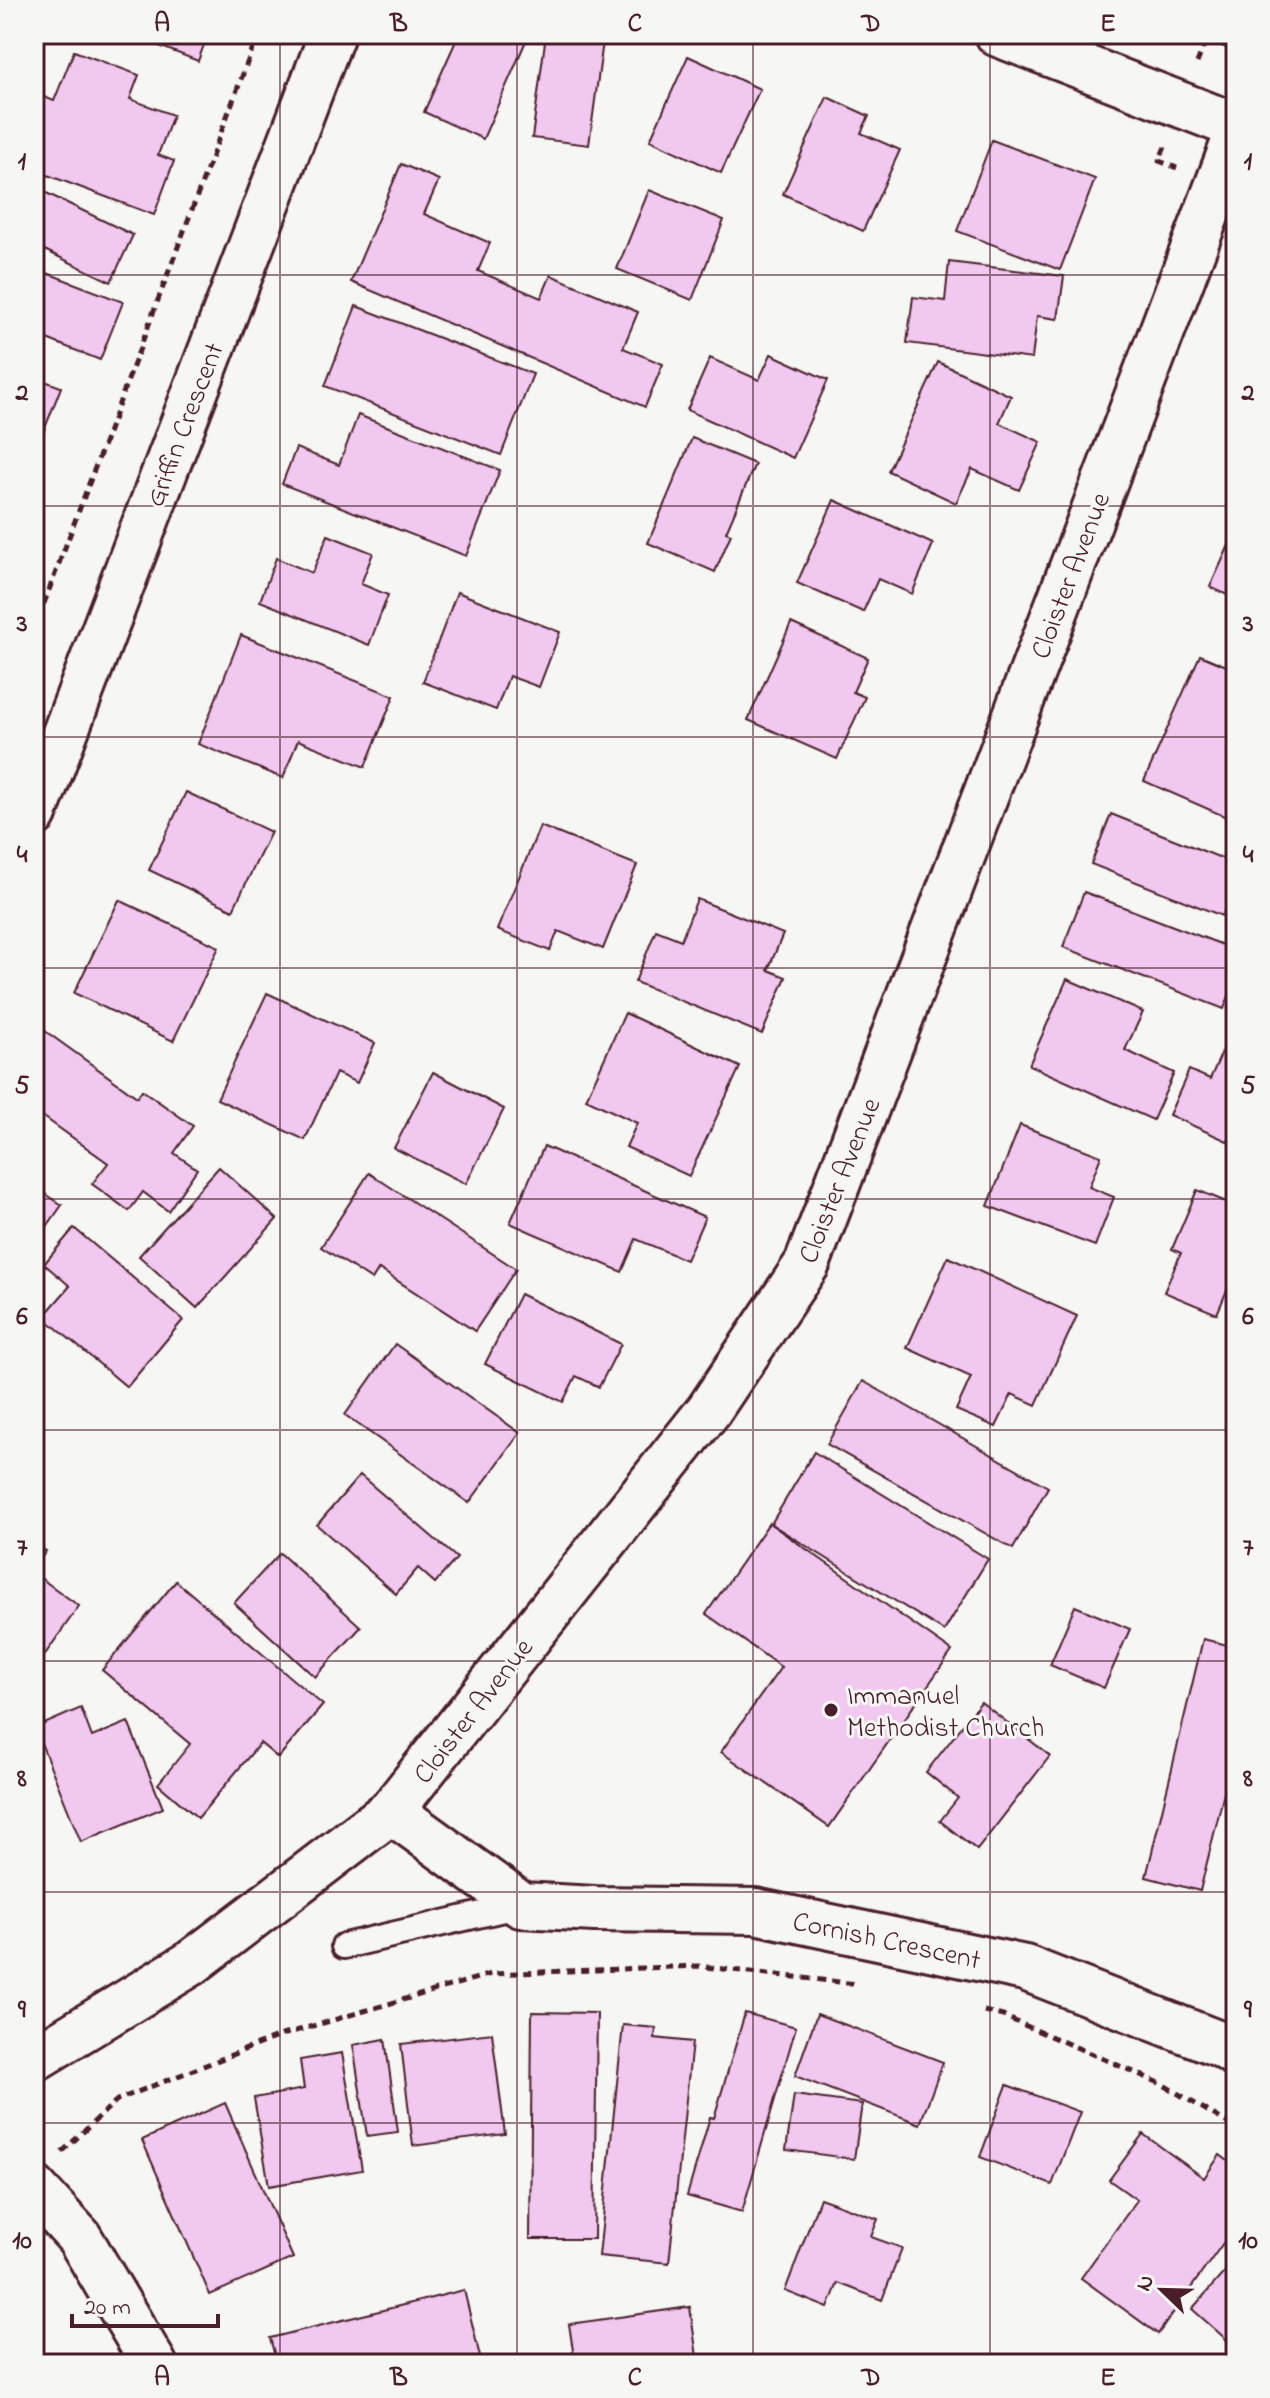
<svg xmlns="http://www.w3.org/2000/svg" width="1270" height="2398" viewBox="0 0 1270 2398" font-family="'Indie Flower',sans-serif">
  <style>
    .building { fill: #f0c8f0; stroke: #4a1f2b; stroke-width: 2 }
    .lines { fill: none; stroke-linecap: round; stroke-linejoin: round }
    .lane-casing { stroke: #4a1f2b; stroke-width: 30 }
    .street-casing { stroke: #4a1f2b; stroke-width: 50 }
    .secondary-casing { stroke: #4a1f2b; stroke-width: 50 }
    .path { stroke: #4a1f2b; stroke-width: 5; stroke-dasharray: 8 6; stroke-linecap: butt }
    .lane { stroke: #f6f6f2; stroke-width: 24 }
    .street { stroke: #f6f6f2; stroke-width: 44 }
    .secondary { stroke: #f6f6f2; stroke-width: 44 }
    .grid { fill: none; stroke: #4a1f2b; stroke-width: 2; stroke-opacity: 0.55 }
    .poi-dot { fill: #4a1f2b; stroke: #f6f6f2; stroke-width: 3 }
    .labels { text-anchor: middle; stroke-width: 6; stroke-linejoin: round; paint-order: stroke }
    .street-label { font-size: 28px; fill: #4a1f2b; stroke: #f6f6f2 }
    .poi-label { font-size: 28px; fill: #4a1f2b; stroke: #f6f6f2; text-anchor: start }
    .neatline { fill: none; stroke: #4a1f2b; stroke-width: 3 }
    .grid-label { font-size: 26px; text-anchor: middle; font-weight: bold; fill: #4a1f2b }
  </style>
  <rect width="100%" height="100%" fill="#f6f6f2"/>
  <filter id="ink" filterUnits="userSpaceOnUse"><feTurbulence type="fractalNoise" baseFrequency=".0125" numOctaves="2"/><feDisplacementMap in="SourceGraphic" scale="16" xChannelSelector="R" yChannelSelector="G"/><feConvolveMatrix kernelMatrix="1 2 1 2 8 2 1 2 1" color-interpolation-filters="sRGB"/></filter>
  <g filter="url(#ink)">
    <g class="building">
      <path d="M128 34H208L198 61Z"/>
      <path d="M459 34H529L483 139 424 112Z"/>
      <path d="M546 34H604L589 145 532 138Z"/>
      <path d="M74 51 139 75 130 99 173 115 158 155 174 161 154 215 34 170V93L54 101Z"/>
      <path d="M688 56 760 89 721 173 650 140Z"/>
      <path d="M827 97 869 116 861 133 900 150 863 231 783 194Z"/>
      <path d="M992 140 1095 179 1060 270 957 231Z"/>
      <path d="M401 164 439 180 424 214 490 243 478 271 541 298 551 275 638 312 623 348 663 364 645 407 351 282Z"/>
      <path d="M34 187 133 235 111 282 34 245Z"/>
      <path d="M649 190 724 220 692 300 617 269Z"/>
      <path d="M949 262 1064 276 1058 319 1037 316 1032 359 907 343 913 297 945 301Z"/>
      <path d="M34 268 123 302 100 360 34 334Z"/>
      <path d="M356 306 533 374 501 455 325 386Z"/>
      <path d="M771 354 828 380 793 458 687 410 710 358 759 380Z"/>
      <path d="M938 362 1011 396 999 423 1041 442 1019 490 972 469 956 503 888 471Z"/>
      <path d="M34 377 61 387 38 446 34 444Z"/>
      <path d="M358 415 500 470 466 556 282 484 296 448 339 465Z"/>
      <path d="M692 438 755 464 726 532 731 534 715 572 648 543Z"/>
      <path d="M834 500 933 544 912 594 878 579 863 612 797 583Z"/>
      <path d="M1236 530V599L1210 587Z"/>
      <path d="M328 535 373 553 361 584 388 595 369 645 260 601 276 558 312 573Z"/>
      <path d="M457 592 560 632 539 687 509 676 496 710 423 682Z"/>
      <path d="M791 623 868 658 853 692 865 697 837 759 748 720Z"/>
      <path d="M241 635 394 696 365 767 298 740 283 778 198 744Z"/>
      <path d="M1200 655 1236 670V813L1233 820 1144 781Z"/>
      <path d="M186 792 271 832 233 910 149 870Z"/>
      <path d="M1111 814 1236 864V911L1226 907 1222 916 1091 864Z"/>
      <path d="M540 826 637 865 603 949 558 931 550 951 497 930Z"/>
      <path d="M1084 892 1236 950V978L1224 1009 1063 947Z"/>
      <path d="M697 899 783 934 768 970 786 977 762 1034 635 982 656 930 681 940Z"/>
      <path d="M119 900 219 947 173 1041 74 993Z"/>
      <path d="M1067 979 1143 1012 1125 1050 1174 1073 1153 1120 1029 1065Z"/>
      <path d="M267 993 375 1043 357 1083 336 1073 305 1140 217 1099Z"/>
      <path d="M625 1013 740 1067 689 1176 626 1147 637 1123 586 1099Z"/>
      <path d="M34 1023 137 1097 142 1090 193 1126 174 1153 197 1169 168 1211 143 1192 129 1211 92 1184 108 1163 34 1110Z"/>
      <path d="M1226 1043 1236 1047V1145L1169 1115 1189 1070 1210 1079Z"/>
      <path d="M433 1072 504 1109 466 1184 394 1148Z"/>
      <path d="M1020 1125 1101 1156 1089 1187 1114 1197 1095 1246 988 1206Z"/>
      <path d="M544 1146 705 1217 686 1260 636 1239 622 1272 510 1223Z"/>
      <path d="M219 1167 277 1219 197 1308 139 1256Z"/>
      <path d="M369 1173 516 1269 475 1331 379 1269 372 1280 321 1247Z"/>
      <path d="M34 1186 62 1205 34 1245Z"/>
      <path d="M1197 1190 1236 1206V1269L1217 1314 1164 1292 1181 1253 1172 1249Z"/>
      <path d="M74 1228 183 1320 127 1387 43 1317 70 1286 44 1264Z"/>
      <path d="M948 1257 1077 1316 1036 1405 1012 1394 996 1427 956 1410 971 1377 907 1348Z"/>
      <path d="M520 1294 621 1344 599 1387 576 1376 563 1402 485 1364Z"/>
      <path d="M395 1344 520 1433 469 1503 345 1415Z"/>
      <path d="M863 1381 1048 1487 1013 1549 827 1444Z"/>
      <path d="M814 1452 988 1559 944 1631 771 1524Z"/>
      <path d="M360 1475 457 1558 435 1583 418 1568 396 1594 317 1525Z"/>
      <path d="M769 1523 952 1651 829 1827 721 1752 781 1667 706 1614Z"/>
      <path d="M34 1543 46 1551 34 1569Z"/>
      <path d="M280 1553 361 1627 315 1677 234 1603Z"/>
      <path d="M39 1577 79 1606 34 1670V1584Z"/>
      <path d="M176 1581 323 1705 278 1758 260 1743 198 1818 158 1784 190 1744 102 1670Z"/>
      <path d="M1075 1606 1130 1629 1104 1688 1050 1665Z"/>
      <path d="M1203 1639 1236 1647V1744L1200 1891 1146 1877Z"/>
      <path d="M981 1702 1050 1756 977 1850 940 1821 958 1798 926 1772Z"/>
      <path d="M81 1708 92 1737 128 1722 163 1808 81 1842 35 1728Z"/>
      <path d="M532 2012 597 2013 594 2239H530Z"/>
      <path d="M745 2013 796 2027 742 2212 687 2196 710 2117 714 2118Z"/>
      <path d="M817 2014 943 2062 920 2124 795 2076Z"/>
      <path d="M623 2025 656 2028 655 2038 692 2042 669 2263 599 2256Z"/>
      <path d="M492 2033 505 2134 413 2146 401 2044Z"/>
      <path d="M385 2039 398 2132 367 2136 353 2045Z"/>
      <path d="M342 2053 362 2170 269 2186 254 2098 304 2089 300 2060Z"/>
      <path d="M1007 2085 1080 2112 1052 2185 980 2157Z"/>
      <path d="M794 2095 862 2104 854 2159 786 2150Z"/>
      <path d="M225 2103 293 2258 210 2295 142 2140Z"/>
      <path d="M1143 2134 1204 2178 1220 2155 1236 2167V2225L1158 2334 1081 2278 1137 2200 1109 2180Z"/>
      <path d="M820 2198 878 2219 871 2237 902 2248 882 2300 838 2283 828 2308 785 2291Z"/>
      <path d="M1236 2259V2348L1192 2309Z"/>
      <path d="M464 2290 480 2357 449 2364H277L270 2338Z"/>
      <path d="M690 2307 698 2364H575L569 2324Z"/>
    </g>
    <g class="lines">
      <defs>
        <path id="lane" d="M344 1946 521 1905"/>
        <g id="street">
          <path d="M34 814 332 34"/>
          <path d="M391 1811 521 1905 595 1909 755 1911 1025 1968 1222 2045 1236 2054"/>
          <path d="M34 2059 190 1964 391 1811 709 1410 807 1264 1236 137"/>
          <path d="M34 2188 79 2237 154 2364"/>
        </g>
        <path id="secondary" d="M998 34 1236 126"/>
      </defs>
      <use href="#lane" class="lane-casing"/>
      <use href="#street" class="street-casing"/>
      <use href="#secondary" class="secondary-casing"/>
      <g class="path">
        <path d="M1196 34 1236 50"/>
        <path d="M1197 63 1208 34"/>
        <path d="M1165 147 1159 161 1177 168"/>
        <path d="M34 630 258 34"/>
        <path d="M984 2011 1003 2016 1162 2084 1236 2128"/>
        <path d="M62 2152 117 2100 282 2035 491 1974 697 1966 857 1984"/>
      </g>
      <use href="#lane" class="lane"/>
      <use href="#street" class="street"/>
      <use href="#secondary" class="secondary"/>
    </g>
  </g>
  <path class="grid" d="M280 34V2364M517 34V2364M753 34V2364M990 34V2364M34 275H1236M34 506H1236M34 737H1236M34 968H1236M34 1199H1236M34 1430H1236M34 1661H1236M34 1892H1236M34 2123H1236"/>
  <circle class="poi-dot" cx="831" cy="1710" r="8"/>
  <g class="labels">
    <g class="street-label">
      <text transform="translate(183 424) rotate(-69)" y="10">Griffin Crescent</text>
      <text transform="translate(1069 575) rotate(-69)" y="10">Cloister Avenue</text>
      <text transform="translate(838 1180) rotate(-68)" y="10">Cloister Avenue</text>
      <text transform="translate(472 1710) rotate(-52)" y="10">Cloister Avenue</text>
      <text transform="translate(887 1939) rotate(12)" y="10">Cornish Crescent</text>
    </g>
    <g class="poi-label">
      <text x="847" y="1704">Immanuel<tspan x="847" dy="32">Methodist Church</tspan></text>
    </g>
  </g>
  <rect width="1270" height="2398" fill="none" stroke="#f6f6f2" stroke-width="88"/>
  <g transform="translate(1162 2290) rotate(293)" stroke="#f6f6f2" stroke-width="6" paint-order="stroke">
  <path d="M0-6L14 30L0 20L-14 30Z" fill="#4a1f2b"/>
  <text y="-12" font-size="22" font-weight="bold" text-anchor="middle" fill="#4a1f2b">N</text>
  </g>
  <path d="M72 2314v12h146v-12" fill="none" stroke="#4a1f2b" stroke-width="4"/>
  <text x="84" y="2314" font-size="24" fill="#4a1f2b" stroke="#f6f6f2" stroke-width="6" paint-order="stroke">20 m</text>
  <rect x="44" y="44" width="1182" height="2310" class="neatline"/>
  <g class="grid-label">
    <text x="162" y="31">A</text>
    <text x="399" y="31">B</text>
    <text x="635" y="31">C</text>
    <text x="871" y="31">D</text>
    <text x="1108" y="31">E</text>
    <text x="22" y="169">1</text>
    <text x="1248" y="169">1</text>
    <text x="22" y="400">2</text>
    <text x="1248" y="400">2</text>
    <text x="22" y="631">3</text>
    <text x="1248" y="631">3</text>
    <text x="22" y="862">4</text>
    <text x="1248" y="862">4</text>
    <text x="22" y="1093">5</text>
    <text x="1248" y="1093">5</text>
    <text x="22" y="1324">6</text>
    <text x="1248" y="1324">6</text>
    <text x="22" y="1555">7</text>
    <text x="1248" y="1555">7</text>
    <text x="22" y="1786">8</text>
    <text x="1248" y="1786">8</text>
    <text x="22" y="2017">9</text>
    <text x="1248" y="2017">9</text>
    <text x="22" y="2248">10</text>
    <text x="1248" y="2248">10</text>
    <text x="162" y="2385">A</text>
    <text x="399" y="2385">B</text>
    <text x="635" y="2385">C</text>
    <text x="871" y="2385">D</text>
    <text x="1108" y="2385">E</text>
  </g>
</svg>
